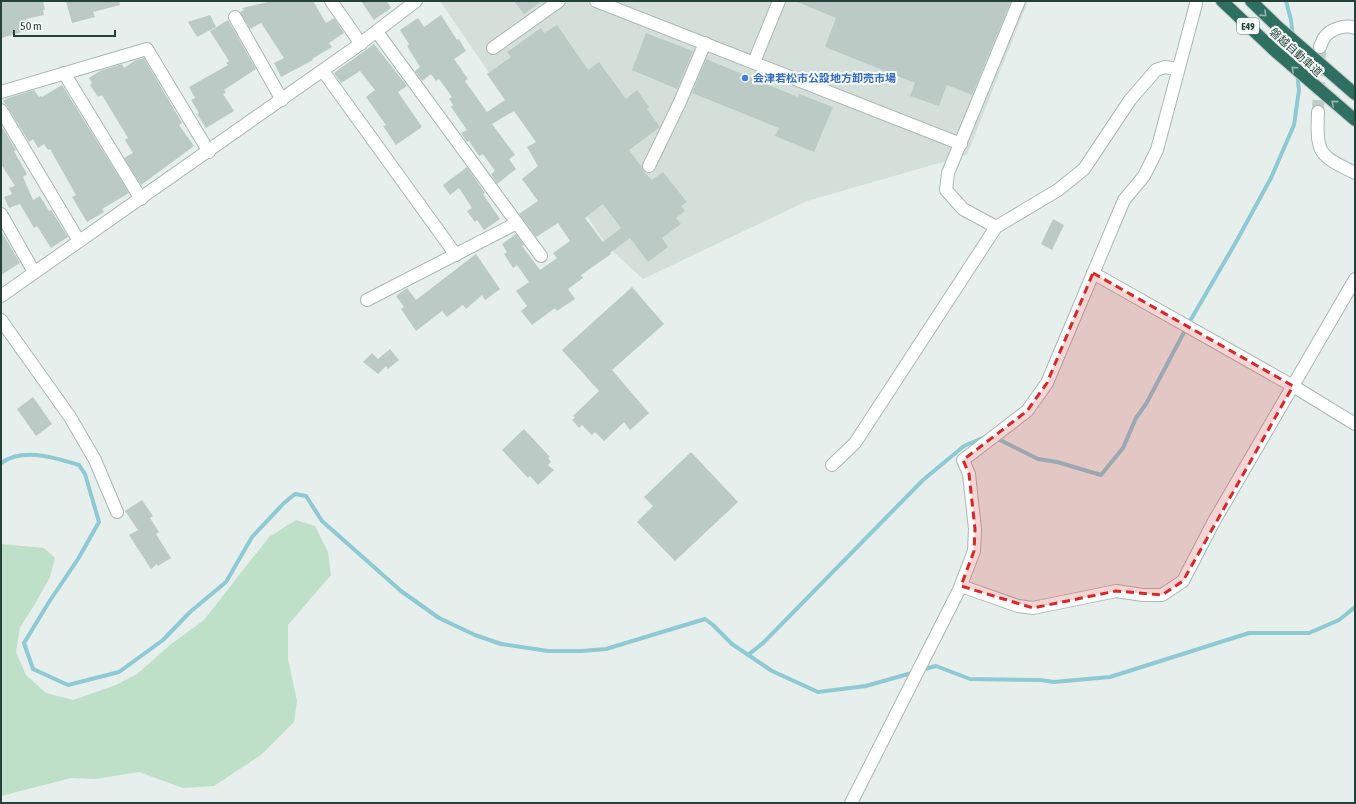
<svg xmlns="http://www.w3.org/2000/svg" width="1356" height="804" viewBox="0 0 1356 804" font-family="'Asap Condensed','Noto Sans JP',sans-serif">
  <style>
    .built { fill: #d4dfda }
    .green { fill: #bfe0c8 }
    .lines { fill: none; stroke-linecap: round; stroke-linejoin: round }
    .stream { stroke: #8ec9d4; stroke-width: 4 }
    .building { fill: #bbcac4; fill-rule: evenodd }
    .minor-tunnel { stroke: #bfccc8; stroke-width: 12; stroke-dasharray: 12 6; stroke-linecap: butt }
    .minor-casing { stroke: #a8b8b2; stroke-width: 14 }
    .highway-casing { stroke: #c2cac8; stroke-width: 14 }
    .minor { stroke: #fff; stroke-width: 12 }
    .highway { stroke: #2f6f62; stroke-width: 12 }
    .oneway { stroke: #93b5ae }
    .marked { fill: #d62828; fill-opacity: 0.2; stroke: #d62828; stroke-width: 3; stroke-dasharray: 8 5; stroke-linejoin: round }
    .shop-dot { fill: #3f7fe0; stroke: #f7fbf9; stroke-width: 1.5 }
    .labels { text-anchor: middle; stroke-width: 4; stroke-linejoin: round; paint-order: stroke }
    .shield { fill: #f7fbf9; stroke: #637a73; stroke-width: 1 }
    .shield-label { font-size: 10px; font-weight: bold; fill: #24423a }
    .street-label { font-size: 11px; fill: #24423a; stroke: #f7fbf9 }
    .shop-label { font-size: 11px; font-weight: bold; fill: #366cbe; stroke: #f7fbf9; text-anchor: start }
  </style>
  <rect width="100%" height="100%" fill="#e6efeb"/>
  <path class="built" d="M440 1H1028L967 155 807 201 643 279 608 247Z"/>
  <path class="green" d="M296 520 315 526 328 552 331 575 288 625V659L297 701 294 722 261 755 214 786 183 788 139 772 95 779 71 778 1 796V544L44 548 55 558 50 577 35 604 20 627 16 652 26 675 46 693 73 700 116 685 137 674 170 645 204 620 269 537Z"/>
  <g class="lines">
    <g class="stream">
      <path d="M1286 1 1291 20 1293 37"/>
      <path d="M1293 43 1296 65"/>
      <path d="M996 438 1038 459 1057 462 1101 475 1123 448 1136 418 1146 404 1190 321 1236 242 1271 178 1294 125 1299 90 1297 73"/>
      <path d="M1 463C24 447 55 458 79 465L85 474 99 522 78 559 49 602 24 643 33 669 68 685 119 672 163 640 190 612 226 582 252 537 284 503 295 494 306 496 322 521 401 591 439 618 475 635 501 644 548 651H582L606 649 705 619 713 625 732 644 772 671 818 692 866 686 915 672"/>
      <path d="M748 655 763 643 923 480 964 446 985 437"/>
      <path d="M921 670 936 666 970 679 1040 680 1054 682 1110 677 1249 633H1309L1339 620 1355 607"/>
    </g>
  </g>
  <g class="building">
    <path d="M1 1H43L45 10H43L44 15 26 19 29 30 1 38Z"/>
    <path d="M66 1H119L120 5 93 12 95 17 72 23Z"/>
    <path d="M273 1H313L326 23 334 18 344 33 329 43 332 47 312 59 313 60 281 77 274 63 284 58 261 23 250 29 240 12 244 10 242 8Z"/>
    <path d="M361 1H387L391 8 374 20Z"/>
    <path d="M514 1H542L524 14Z"/>
    <path d="M795 1H1011L972 95 947 85 939 106 910 96 915 83 825 47 836 18Z"/>
    <path d="M210 15 216 27 197 37 188 22Z"/>
    <path d="M441 15 457 40 459 39 466 51 454 59 468 79 465 81 487 112 505 100 487 74 511 57 507 52 541 28 544 33 557 25 588 70 599 62 626 99 637 90 649 107 647 109 660 127 629 150 642 167 643 171 652 180 663 172 687 202 681 206 685 211 676 218 681 224 662 238 668 247 648 262 630 238 610 253 611 254 581 275 583 278 568 289 575 299 557 311 555 308 532 325 521 311 527 306 516 291 529 282 517 265 513 268 504 254 507 252 502 244 516 234 524 245 522 246 540 270 557 258 553 253 570 241 558 223 536 237 519 214 538 201 522 179 538 166 527 147 536 142 514 111 492 124 515 155 509 159 516 169 497 184 491 174 495 171 483 154 479 156 469 141 467 142 461 133 467 130 451 107 453 105 449 99 452 97 439 79 436 81 431 74 422 81 415 71 420 67 407 46 409 44 400 30 418 18 424 27ZM603 204 621 228 603 242 585 218Z"/>
    <path d="M228 20 256 69 224 90 226 93 223 94 234 111 206 128 197 114 199 113 191 100 195 98 189 87 228 65 226 63 229 61 210 31Z"/>
    <path d="M646 33 693 51 677 89 632 70Z"/>
    <path d="M374 44 407 86 398 92 422 127 396 145 383 126 386 125 366 97 375 90 360 71 341 83 334 73Z"/>
    <path d="M144 58 182 123 179 125 194 146 141 185 124 158 133 153 125 140 128 138 102 95 98 97 90 85 92 83 89 78 100 71 122 64 124 68 136 60Z"/>
    <path d="M706 59 798 97 799 94 833 107 814 152 775 136 779 128 692 93Z"/>
    <path d="M62 85 129 193 102 209 104 212 87 222 72 197 76 195 50 149 48 150 44 144 38 148 33 139 29 142 7 106 3 101 8 98 34 90 39 97 41 96 42 97Z"/>
    <path d="M1 127H2L16 150 14 151 27 174 23 177 33 200 40 196 49 211 51 210 68 237 51 248 37 226 34 228 20 204 9 208 4 197 12 194 9 188 15 186 1 164Z"/>
    <path d="M467 167 485 193 483 194 500 219 484 230 477 220 475 222 467 211 472 208 459 188 450 195 443 185Z"/>
    <path d="M1053 219 1064 225 1052 250 1041 244Z"/>
    <path d="M1 231 20 263 1 275Z"/>
    <path d="M476 254 500 289 485 300 482 295 466 309 463 305 447 317 442 311 416 331 401 309 404 307 396 296 407 288 416 300Z"/>
    <path d="M632 287 664 324 612 370 649 413 630 430 624 422 604 441 595 432 592 435 582 425 579 428 572 420 575 417 573 416 599 391 562 350Z"/>
    <path d="M390 349 399 360 388 369 386 366 378 374 363 362 372 353 378 359Z"/>
    <path d="M33 397 52 424 36 436 17 409Z"/>
    <path d="M524 429 550 457 548 458 551 462 548 465 554 470 538 485 530 476 528 478 502 450Z"/>
    <path d="M691 452 738 502 675 561 637 522 653 506 644 497Z"/>
    <path d="M142 500 153 516 150 518 159 532 156 534 171 558 158 566 157 564 151 569 129 535 138 530 125 511Z"/>
  </g>
  <g class="lines">
    <path class="minor-tunnel" d="M1318 112 1320 47"/>
    <defs>
      <g id="minor">
        <path d="M331 1 361 44"/>
        <path d="M596 1 961 144"/>
        <path d="M235 17 282 100"/>
        <path d="M377 32 541 256"/>
        <path d="M1320 47C1321 45 1322 41 1324 38 1330 29 1345 24 1355 28"/>
        <path d="M493 48 559 1"/>
        <path d="M754 62 779 1"/>
        <path d="M323 71 456 255"/>
        <path d="M64 73 141 199"/>
        <path d="M1 92 147 49 209 152"/>
        <path d="M1 110 79 241"/>
        <path d="M1318 112C1318 123 1316 137 1320 147 1324 160 1344 167 1355 173"/>
        <path d="M649 166 679 104 705 43"/>
        <path d="M1 214 34 272"/>
        <path d="M996 227 963 209 946 190 948 173 1019 1"/>
        <path d="M1093 273 1293 386 1355 424"/>
        <path d="M1 296 356 47 416 1"/>
        <path d="M367 300 517 223"/>
        <path d="M1 320 70 417 95 460 117 512"/>
        <path d="M832 465 855 443 996 227 1058 190 1084 169 1130 100 1156 70 1165 67 1178 69"/>
        <path d="M961 586 1018 606 1033 608 1116 591 1143 595H1162L1183 581 1213 523 1355 279"/>
        <path d="M851 803 959 590 974 551 975 529 969 474 963 460 1027 411 1047 383 1124 200 1144 176 1157 150 1196 4"/>
      </g>
      <g id="highway">
        <path d="M1222 1 1275 51 1355 120"/>
        <path d="M1251 1 1278 27 1355 94"/>
      </g>
    </defs>
    <use href="#minor" class="minor-casing"/>
    <use href="#highway" class="highway-casing"/>
    <use href="#minor" class="minor"/>
    <use href="#highway" class="highway"/>
  </g>
  <defs><path id="oneway-chevron" d="M-2-3.5L2.5 0L-2 3.5" fill="none" stroke-width="1.6" stroke-linecap="round" stroke-linejoin="round"/></defs>
  <g class="oneway">
    <use href="#oneway-chevron" transform="translate(1264 14) rotate(44)"/>
    <use href="#oneway-chevron" transform="translate(1294 69) rotate(-138)"/>
    <use href="#oneway-chevron" transform="translate(1334 103) rotate(-140)"/>
  </g>
  <path class="marked" d="M1093 273 1293 386 1183 581 1162 595 1116 591 1033 608 961 586 974 551 975 529 969 474 963 460 1027 411 1047 383Z"/>
  <circle class="shop-dot" cx="745" cy="78" r="4"/>
  <g class="labels">
    <rect class="shield" x="1237" y="18" width="22" height="16" rx="3"/>
    <g class="shield-label">
      <text x="1248" y="30">E49</text>
    </g>
    <g class="street-label">
      <text transform="translate(1296 52) rotate(42)" y="4">磐越自動車道</text>
    </g>
    <g class="shop-label">
      <text x="753" y="82">会津若松市公設地方卸売市場</text>
    </g>
  </g>
  <rect width="1356" height="804" fill="none" stroke="#24423a" stroke-width="4"/>
  <path d="M14 30v6h101v-6" fill="none" stroke="#24423a" stroke-width="2"/>
  <text x="20" y="30" font-size="12" fill="#24423a" stroke="#f7fbf9" stroke-width="3" paint-order="stroke">50 m</text>
</svg>
